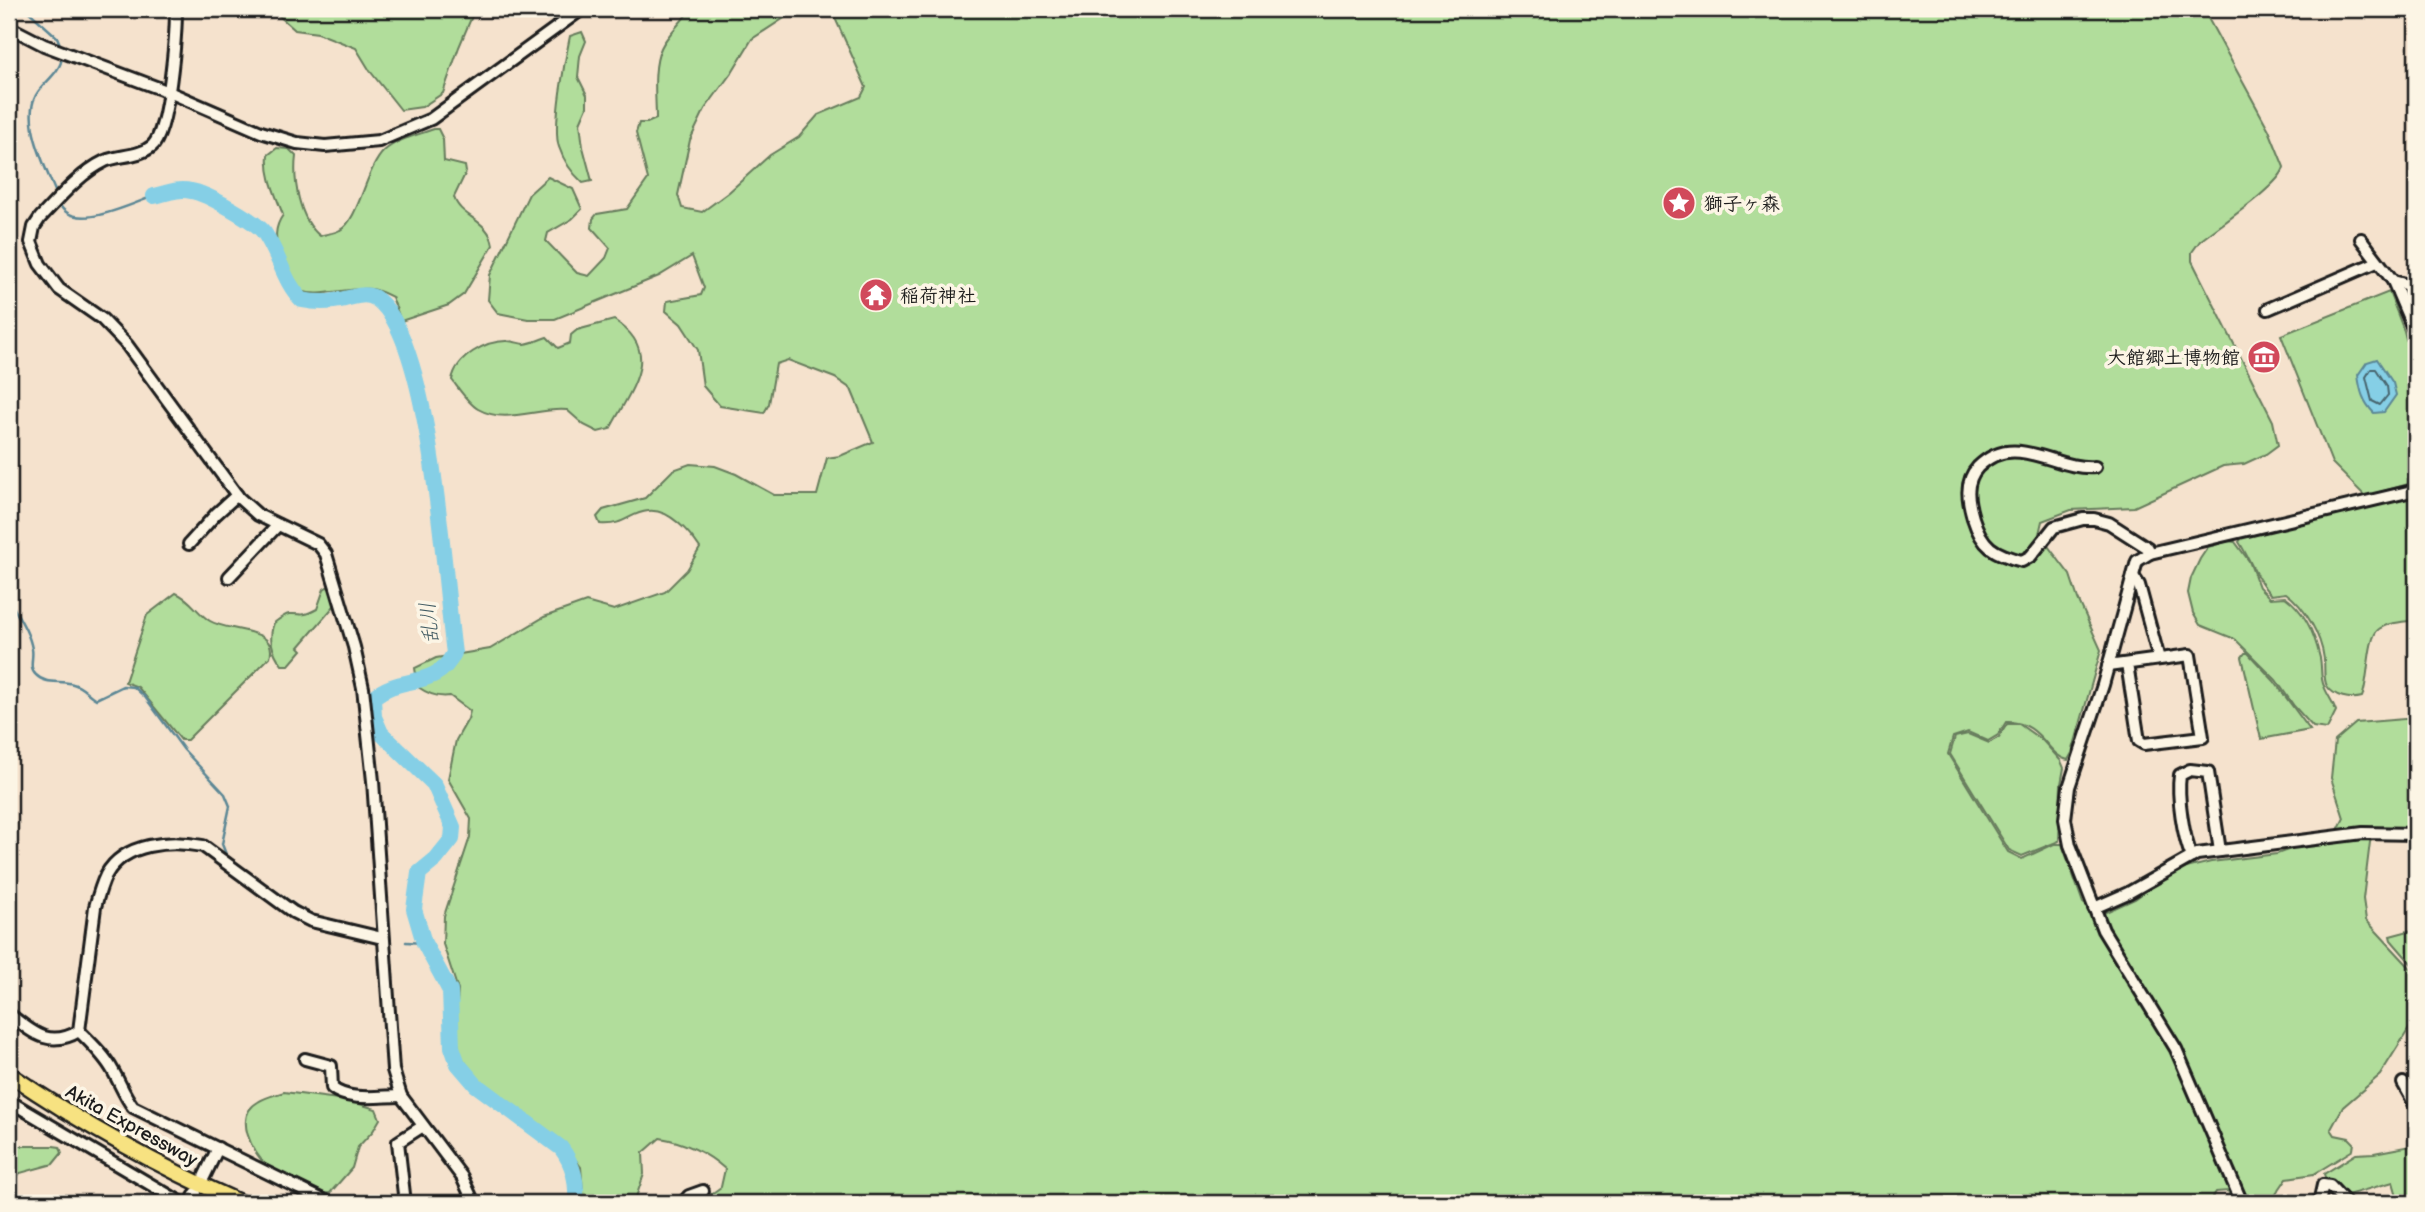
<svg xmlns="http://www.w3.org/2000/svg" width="2425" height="1212" viewBox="0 0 2425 1212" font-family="'Balsamiq Sans','Klee One',sans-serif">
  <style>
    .green { fill: #b1dd9b; stroke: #667c5c; stroke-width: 2 }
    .water { fill: #85cfe6; stroke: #5b8795; stroke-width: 2 }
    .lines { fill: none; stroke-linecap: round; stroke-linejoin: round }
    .shore { stroke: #46646d; stroke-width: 2 }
    .stream { stroke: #5b8795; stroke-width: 2.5 }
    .river { stroke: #85cfe6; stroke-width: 16 }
    .minor-casing { stroke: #1c1c1c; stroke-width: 16 }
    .highway-casing { stroke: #1c1c1c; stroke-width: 19 }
    .minor { stroke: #fcf5e5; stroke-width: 10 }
    .highway { stroke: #f7e281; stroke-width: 14 }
    .labels { text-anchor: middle; stroke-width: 7; stroke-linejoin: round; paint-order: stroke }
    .poi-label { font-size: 19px; font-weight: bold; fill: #1c1c1c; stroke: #fcf5e5; text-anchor: start }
    .street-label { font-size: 19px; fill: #1c1c1c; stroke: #fcf5e5 }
    .water-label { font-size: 21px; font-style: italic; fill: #415b63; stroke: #fcf5e5 }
  </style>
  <rect width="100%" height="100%" fill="#f5e2cd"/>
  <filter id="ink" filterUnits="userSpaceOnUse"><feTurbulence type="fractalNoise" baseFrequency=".0143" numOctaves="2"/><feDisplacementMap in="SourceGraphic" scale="14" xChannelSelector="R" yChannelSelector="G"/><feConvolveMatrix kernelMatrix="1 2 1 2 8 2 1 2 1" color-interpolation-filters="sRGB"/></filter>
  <g filter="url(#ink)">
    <g class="green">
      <path d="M277 9H475L459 47 443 93 422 107 401 110 370 71 356 48 318 33 295 30 277 14Z"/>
      <path d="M690 9H798L752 39 732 72 705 109 690 140 678 195 682 208 702 212 729 192 770 155 799 137 818 115 861 97 866 87 831 9H2203L2269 130 2284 167C2281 185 2217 227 2200 241L2192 252V261L2273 421 2278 445 2266 454 2244 464 2223 466 2134 507 2071 510 2042 521 2039 534 2070 575 2078 599 2101 650 2072 753 2068 760C2047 756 2041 720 2006 722L1998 735 1988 741 1968 732 1953 737 1948 754 2008 852 2022 859 2054 844H2062L2083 903 2099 915 2135 899 2174 871 2211 862 2277 854 2337 832 2344 818 2331 778 2335 741 2356 723 2416 718V829L2377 830 2370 842 2363 899 2366 920 2416 974V1028L2410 1027 2380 1075 2343 1107 2331 1129 2335 1135 2349 1138 2354 1143 2353 1150 2314 1174 2287 1178 2276 1194 2275 1203H2233L2228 1191 2216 1192 2209 1203H699L721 1187 725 1169C707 1153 684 1142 660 1138L643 1153 644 1174 634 1203H584L581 1167 564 1144 478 1080 461 1056 455 1030 458 990 443 944 444 916 470 837 471 819 448 779 456 740 468 719 470 711 450 696C438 698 428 694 418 687L415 668 436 658 490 649 544 617 586 602 614 610 665 592 687 570 700 548C690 533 669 508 648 511 629 513 625 526 600 524L597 517 603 510 645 498 673 470 690 464 715 466 736 474 774 495H817L827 458 840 456 873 442 851 389 835 378 788 360 776 364 769 404 764 413 720 406 703 386 698 350 681 324 666 311 667 301 701 295 704 288 692 256 659 276 555 319H528L498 313 488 300 490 275 529 194 548 177 573 189 582 209 572 219 548 233 546 241 577 273 589 276 606 258 610 248 592 228 593 219 597 214 627 209 648 179 636 133 639 123H647L656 119C656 97 652 68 661 48 667 34 683 22 690 9Z"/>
      <path d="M582 32 586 41 580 56 578 77 587 95V107L580 123 583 147 592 181 583 183C572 173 564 162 559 147 552 127 565 59 570 36Z"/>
      <path d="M434 129H438L443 139 444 161 465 166 466 172 454 197C460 218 489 219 493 245L464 294 449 305 401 321 392 297C386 294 379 290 372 289 331 286 291 315 279 256 276 240 273 229 283 215 276 195 266 177 268 155L277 148 289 149 296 156C293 181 299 219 320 236 326 234 335 233 340 230 359 220 366 168 384 151 397 139 418 135 434 129Z"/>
      <path d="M2389 292 2404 331 2416 377V482L2365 496 2332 463 2281 335Z"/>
      <path d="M614 320C664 352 631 389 610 429L598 432 584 425 567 410C538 407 506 425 478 409 468 403 459 389 452 380 456 357 486 340 508 341 514 341 520 344 525 344 532 343 541 339 547 337L558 348 570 343 571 335 577 330Z"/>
      <path d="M2416 495V620C2404 622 2389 622 2379 629 2367 637 2369 681 2362 697 2350 700 2334 697 2327 686 2323 679 2325 668 2324 659 2321 635 2305 607 2286 593L2271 595C2256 580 2251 560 2239 542L2243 536Z"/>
      <path d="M2228 541 2235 542 2249 561 2259 587 2270 598 2285 597C2305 611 2315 635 2320 658 2322 667 2320 678 2324 686 2327 695 2333 701 2336 711L2327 729 2313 727 2294 706 2276 680 2235 639 2200 625 2193 613 2188 593 2191 578 2200 559 2208 547Z"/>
      <path d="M327 587 331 588 335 605 299 647 302 650 289 665H282C272 652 268 638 274 623 278 620 284 615 289 614 304 613 300 618 317 609L324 589Z"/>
      <path d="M176 593C191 599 197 613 210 621 227 632 279 627 270 657L187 740H181L138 687 125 682 147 615Z"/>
      <path d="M2245 653H2248L2274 681 2310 730 2261 739 2242 657Z"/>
      <path d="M2007 724H2019L2043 741 2061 761 2064 768 2061 784 2059 841 2022 856 2009 850 1950 754 1955 737 1968 734 1989 743 1999 737Z"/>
      <path d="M2416 929V969L2391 940 2390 936Z"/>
      <path d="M284 1092 346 1100 376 1109 380 1119 373 1131 358 1147 352 1168 330 1193 321 1194C306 1187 280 1178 268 1167 252 1153 233 1116 258 1102 265 1097 275 1095 284 1092Z"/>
      <path d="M2416 1145V1201L2399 1203 2393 1182 2344 1196 2325 1177 2324 1174 2356 1154 2374 1153Z"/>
      <path d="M9 1146H53L60 1147 62 1153 53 1164 20 1173 9 1188Z"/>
    </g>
    <path class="water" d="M2377 359 2393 383 2396 395 2384 412 2374 413C2363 402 2360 391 2358 375L2367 362Z"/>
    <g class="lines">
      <path class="shore" d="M2371 369H2376L2387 386 2388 395 2380 405 2372 401 2366 377Z"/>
      <g class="stream">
        <path d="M26 9 57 37 61 47"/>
        <path d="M57 196C47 170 19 118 38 92 46 81 61 71 62 57"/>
        <path d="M59 203C72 234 131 204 154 196"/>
        <path d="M9 599C17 615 29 631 32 649 34 658 28 668 36 675 46 685 60 680 73 684 82 686 87 694 96 699L123 686 134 687 145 697 184 750 225 794 230 806 222 844 227 857 308 914 357 926"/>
        <path d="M406 942 424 943"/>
      </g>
      <path class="river" d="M154 196C167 193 178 188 191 191 206 193 258 222 265 234 280 256 283 281 302 300 312 302 323 303 334 301 347 300 363 291 375 298 432 335 444 583 454 653 436 691 400 673 373 698L374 717 381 733 434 784 453 827 452 839 436 859 419 873 414 909 424 943 450 991 452 1047 458 1064 476 1085 561 1148C574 1165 577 1182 576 1203"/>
      <defs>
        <g id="minor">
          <path d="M176 9C176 33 169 132 152 146 139 157 119 155 105 161 80 173 59 198 40 218L34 227 31 242 40 264 59 289 102 319 127 345 239 498 258 515 318 544 326 554 354 647 363 688 373 781 393 1070 401 1096 462 1177 474 1203"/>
          <path d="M9 27 44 45 169 92 261 132 297 143 325 146 379 141 431 119 582 9"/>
          <path d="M2361 239 2393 281 2416 335"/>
          <path d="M2393 281 2416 287"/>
          <path d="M2268 309 2377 262"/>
          <path d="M2095 467C2055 471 2015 430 1978 467 1964 482 1968 501 1973 518 1982 547 1994 554 2022 561L2031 556 2054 527 2083 519H2094L2109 523 2148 548 2150 553"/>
          <path d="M189 544 216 514 237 495"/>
          <path d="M2133 576 2139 585 2159 659"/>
          <path d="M229 577 278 525"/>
          <path d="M2108 666 2190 655 2203 737 2144 744 2139 741 2127 664"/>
          <path d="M2192 857C2183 837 2177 796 2180 775L2190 770 2208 772 2220 851"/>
          <path d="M2094 908 2128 893 2197 854 2363 833 2416 834"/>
          <path d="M9 1014C32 1032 49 1049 79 1031L95 907C98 896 101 885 106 875 124 842 171 840 203 846L293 912 311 921 382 938"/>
          <path d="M79 1031C91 1043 105 1056 113 1071 120 1083 124 1095 133 1107L329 1203"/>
          <path d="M305 1059 331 1066 332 1088C349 1102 380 1096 401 1096"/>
          <path d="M2403 1083 2416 1106"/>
          <path d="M9 1101 182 1203"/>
          <path d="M204 1177 218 1148"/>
          <path d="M191 1203 196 1193"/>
          <path d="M405 1203 398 1142 423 1126"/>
          <path d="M683 1203 689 1196 703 1191"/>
          <path d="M2242 1203 2176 1049 2103 930 2070 845 2065 819 2069 787 2103 685 2137 561 2150 553 2416 490"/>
          <path d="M2319 1203 2323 1185 2330 1186 2346 1203"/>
        </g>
        <path id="highway" d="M9 1074C82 1124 160 1167 241 1203"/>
      </defs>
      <use href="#minor" class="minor-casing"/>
      <use href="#highway" class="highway-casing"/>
      <use href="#minor" class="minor"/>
      <use href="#highway" class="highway"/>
    </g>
  </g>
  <defs>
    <symbol id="sight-disc" viewBox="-11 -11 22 22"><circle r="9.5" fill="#d1495b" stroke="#fcf5e5"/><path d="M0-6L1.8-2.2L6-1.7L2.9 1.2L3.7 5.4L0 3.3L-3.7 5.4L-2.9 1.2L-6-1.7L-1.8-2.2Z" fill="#fff"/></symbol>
    <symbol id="temple-disc" viewBox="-11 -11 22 22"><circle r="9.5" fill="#d1495b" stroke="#fcf5e5"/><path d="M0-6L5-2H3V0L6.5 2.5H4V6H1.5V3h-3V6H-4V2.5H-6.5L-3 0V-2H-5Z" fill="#fff"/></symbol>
    <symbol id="museum-disc" viewBox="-11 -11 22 22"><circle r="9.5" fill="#d1495b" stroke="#fcf5e5"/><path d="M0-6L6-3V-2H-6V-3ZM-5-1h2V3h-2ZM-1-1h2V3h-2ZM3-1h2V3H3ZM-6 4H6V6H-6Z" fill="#fff"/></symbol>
  </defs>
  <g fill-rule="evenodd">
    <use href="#sight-disc" x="1660" y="184" width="38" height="38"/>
    <use href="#temple-disc" x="857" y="276" width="38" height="38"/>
    <use href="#museum-disc" x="2245" y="338" width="38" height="38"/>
  </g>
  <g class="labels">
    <g class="poi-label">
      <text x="1704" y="210">獅子ヶ森</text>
      <text x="900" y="302">稲荷神社</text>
      <text x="2240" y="364" text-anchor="end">大館郷土博物館</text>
    </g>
    <g class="street-label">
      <text transform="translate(132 1125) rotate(29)" y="7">Akita Expressway</text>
    </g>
    <g class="water-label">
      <text transform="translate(429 623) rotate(-96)" y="7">乱川</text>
    </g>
  </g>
  <rect width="2425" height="1212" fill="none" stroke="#fcf5e5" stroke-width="35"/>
  <rect x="18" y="18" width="2390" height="1177" fill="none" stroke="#1c1c1c" stroke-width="2.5" filter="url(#ink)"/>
</svg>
